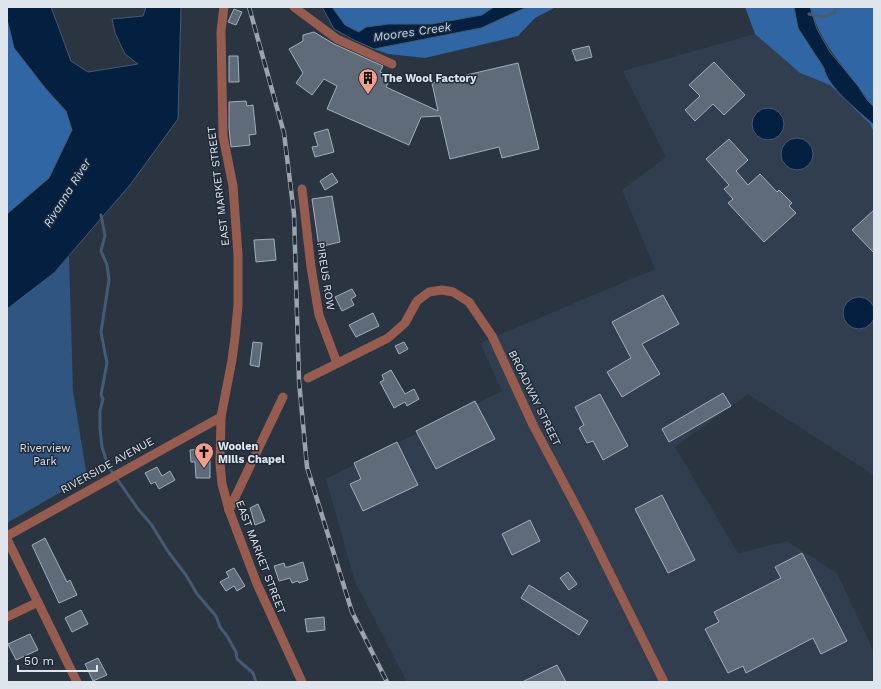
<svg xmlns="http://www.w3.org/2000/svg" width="881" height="689" viewBox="0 0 881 689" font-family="'Work Sans',sans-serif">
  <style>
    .built { fill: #303e50 }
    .green { fill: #305581 }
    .forest { fill: #3166a4 }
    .water { fill: #042040; stroke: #455b74 }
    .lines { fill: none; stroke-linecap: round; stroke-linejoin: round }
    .stream { stroke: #455b74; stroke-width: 3 }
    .building { fill: #5f6b79; stroke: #a1aebe }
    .minor { stroke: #955c4f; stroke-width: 9 }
    .rail-casing { stroke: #9ba3ad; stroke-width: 4.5 }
    .rail { stroke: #202a37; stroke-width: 3; stroke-dasharray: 9; stroke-linecap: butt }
    .labels { text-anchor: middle; stroke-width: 3; stroke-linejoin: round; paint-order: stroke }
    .poi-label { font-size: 11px; font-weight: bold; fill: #dee5ed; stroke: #202a37; text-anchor: start }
    .street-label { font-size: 11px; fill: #dee5ed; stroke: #202a37 }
    .park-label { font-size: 11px; fill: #d3e1f3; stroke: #202a37 }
    .water-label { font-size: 12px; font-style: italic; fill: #bedbfe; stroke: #202a37 }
  </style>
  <rect width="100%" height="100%" fill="#2a3541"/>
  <path class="built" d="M755 34 800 73 830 85 870 124 874 133V475L748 394 675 447 738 553 787 541 837 573 874 652V682H407L355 582 326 479 502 391 480 343 655 269 622 190 666 157 623 71Z"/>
  <path class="green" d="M69 256 73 391 87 477 7 523V309L54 273Z"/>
  <g class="forest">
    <path d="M332 7H494L483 15 432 24H389L366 27 359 32 345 25Z"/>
    <path d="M527 7H556L535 18 518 36 425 58 388 54 374 49 481 28Z"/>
    <path d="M745 7H794L798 28 824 68C827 87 860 112 874 125V133L870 124 830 85 800 73 755 34Z"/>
    <path d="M810 7H874V107C867 100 863 92 857 85 836 57 821 42 810 7Z"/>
    <path d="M7 19 14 48 46 89 66 111 72 130 49 178 7 214Z"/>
  </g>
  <g class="water">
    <path d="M7 7H51L71 61 88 72 138 64 125 54 115 33 112 19 143 16 146 7H181L178 119 130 185 54 273 7 309V214L49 178 72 130 66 111 46 89 14 48 7 19Z"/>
    <path d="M322 7H332L345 25 359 32 366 27 389 24H432L482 15 494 7H527L481 28 374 49 354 40 334 29Z"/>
    <path d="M794 7H810L817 29 830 52 858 86 867 100 874 107V125C860 112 827 87 824 68L798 28Z"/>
    <circle cx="768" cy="124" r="16"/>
    <circle cx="797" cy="154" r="16"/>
    <circle cx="859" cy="313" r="16"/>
  </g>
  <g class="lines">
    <g class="stream">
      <path d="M809 14 822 17 834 13 837 7"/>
      <path d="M101 215 105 235 101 251 107 265 109 280 101 332 107 363 101 395 103 399 100 411V428L102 447 108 466 138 509 151 524 169 553 186 575 197 594 216 616 220 627 227 636 236 652 237 659 253 673 256 682"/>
    </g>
  </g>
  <g class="building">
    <path d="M234 9 242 12 236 25 228 22Z"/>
    <path d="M314 32 334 44 383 66 380 72 391 77 386 87 438 111 432 83 518 63 539 149 502 158 499 147 450 159 440 116 421 117 409 145 327 109 337 86 324 79 312 95 296 83 303 73 289 49 303 41V35Z"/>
    <path d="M589 46 592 57 576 61 572 50Z"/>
    <path d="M229 56H238L239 82H229Z"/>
    <path d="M714 62 745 95 724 115 713 104 695 121 685 110 700 96 689 85Z"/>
    <path d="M246 101 247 106 253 105 256 134 249 135 250 145 231 147 229 128V102Z"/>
    <path d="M328 129 334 152 315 157 312 147 318 146 314 133Z"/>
    <path d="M729 139 748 160 736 171 748 185 760 174 777 192 779 190 792 203 789 206 796 213 764 242 728 203 733 199 724 189 729 185 706 159Z"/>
    <path d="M332 173 338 182 325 190 320 181Z"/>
    <path d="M332 196 340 242 319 247 312 199Z"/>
    <path d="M874 210V253L852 230Z"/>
    <path d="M274 239 276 260 256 262 254 240Z"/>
    <path d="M352 289 356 296 351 299 354 305 342 311 335 297Z"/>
    <path d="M663 295 679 324 642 344 660 374 622 397 607 372 631 358 612 322Z"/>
    <path d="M373 313 379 326 356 337 349 325Z"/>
    <path d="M253 342 262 343 259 367 250 365Z"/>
    <path d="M404 342 408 349 399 354 395 346Z"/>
    <path d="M391 370 405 394 414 389 419 399 407 406 405 402 394 408 380 382 384 380 382 375Z"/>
    <path d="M723 393 731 406 669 442 662 429Z"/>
    <path d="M600 394 628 446 603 460 593 441 587 443 579 428 584 425 575 407Z"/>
    <path d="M475 401 495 439 436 469 416 431Z"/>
    <path d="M397 442 418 485 363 511 350 484 361 479 354 463Z"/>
    <path d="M210 448V478H196L195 462H191L190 450Z"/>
    <path d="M157 467 162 476 170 471 175 480 159 489 155 482 151 484 145 473Z"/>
    <path d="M662 495 695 560 668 573 635 509Z"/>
    <path d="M258 504 265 521 255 525 250 508Z"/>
    <path d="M530 520 540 541 512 555 502 534Z"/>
    <path d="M45 538 67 582 70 580 77 595 59 603 32 545Z"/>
    <path d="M802 553 847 641 821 654 813 638 746 673 743 666 728 673 705 629 719 622 714 612 781 578 775 567Z"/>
    <path d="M303 562 308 580 299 583 298 581 292 583 290 578 279 581 274 566 284 563 285 567H288Z"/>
    <path d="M234 568 245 586 237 591 234 586 226 591 220 582 229 577 226 572Z"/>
    <path d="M568 572 577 584 569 590 560 578Z"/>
    <path d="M529 585 588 621 579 635 521 598Z"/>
    <path d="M81 610 88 624 72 632 65 618Z"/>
    <path d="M324 617 325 630 307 632 305 619Z"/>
    <path d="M30 634 38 650 16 660 8 644Z"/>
    <path d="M98 658 107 675 93 681 85 664Z"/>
    <path d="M557 665 566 682H522Z"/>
  </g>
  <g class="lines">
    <g class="minor">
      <path d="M224 7 221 31 223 136 233 186 238 255V305L235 337 232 360 221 417 220 464 222 484 229 510 257 584 302 682"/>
      <path d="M294 7 337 39 392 64"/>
      <path d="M302 189 311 267 319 315 337 363"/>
      <path d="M308 378 388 338 405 323 417 301 429 292 442 290 453 292 469 302 492 336 533 425 586 525 664 682"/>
      <path d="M229 510 283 397"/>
      <path d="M7 536 221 417"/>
      <path d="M7 539 77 682"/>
      <path d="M7 617 38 602"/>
    </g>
    <defs>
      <path id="rail" d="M249 7 284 133 294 214 299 381 307 467 352 612 387 682"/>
    </defs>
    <use href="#rail" class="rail-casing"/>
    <use href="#rail" class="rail"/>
  </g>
  <defs>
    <symbol id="building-pin" viewBox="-11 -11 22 30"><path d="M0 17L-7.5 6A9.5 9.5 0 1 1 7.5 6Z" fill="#f49d8b" stroke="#202a37"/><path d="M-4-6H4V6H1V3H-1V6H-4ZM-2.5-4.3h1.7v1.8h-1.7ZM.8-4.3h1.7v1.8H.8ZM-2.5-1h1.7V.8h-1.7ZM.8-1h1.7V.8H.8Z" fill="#111"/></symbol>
    <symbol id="church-pin" viewBox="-11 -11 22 30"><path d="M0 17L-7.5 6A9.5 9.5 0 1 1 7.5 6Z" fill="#f49d8b" stroke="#202a37"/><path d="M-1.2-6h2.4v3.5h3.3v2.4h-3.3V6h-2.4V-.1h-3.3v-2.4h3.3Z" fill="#111"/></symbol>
  </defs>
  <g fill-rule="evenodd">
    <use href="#building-pin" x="357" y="67" width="22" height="30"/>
    <use href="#church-pin" x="193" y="441" width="22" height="30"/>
  </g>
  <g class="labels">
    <g class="poi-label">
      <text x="382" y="82">The Wool Factory</text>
      <text x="218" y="450">Woolen<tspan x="218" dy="13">Mills Chapel</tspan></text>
    </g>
    <g class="street-label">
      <text transform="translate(218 186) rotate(-97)" y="4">EAST MARKET STREET</text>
      <text transform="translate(326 276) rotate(81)" y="4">PIREUS ROW</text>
      <text transform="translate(535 398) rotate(64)" y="4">BROADWAY STREET</text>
      <text transform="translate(107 465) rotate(-29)" y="4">RIVERSIDE AVENUE</text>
      <text transform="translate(261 557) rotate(69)" y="4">EAST MARKET STREET</text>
    </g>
    <g class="park-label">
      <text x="45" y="452">Riverview<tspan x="45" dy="13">Park</tspan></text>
    </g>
    <g class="water-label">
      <text transform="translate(412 32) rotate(-8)" y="4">Moores Creek</text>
      <text transform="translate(67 193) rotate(-58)" y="4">Rivanna River</text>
    </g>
  </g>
  <rect width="881" height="689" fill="none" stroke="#dee5ed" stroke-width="16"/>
  <path d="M18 665v6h79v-6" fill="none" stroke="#dee5ed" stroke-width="2"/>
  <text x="24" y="665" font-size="12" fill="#dee5ed" stroke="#202a37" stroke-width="3" paint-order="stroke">50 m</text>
</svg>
